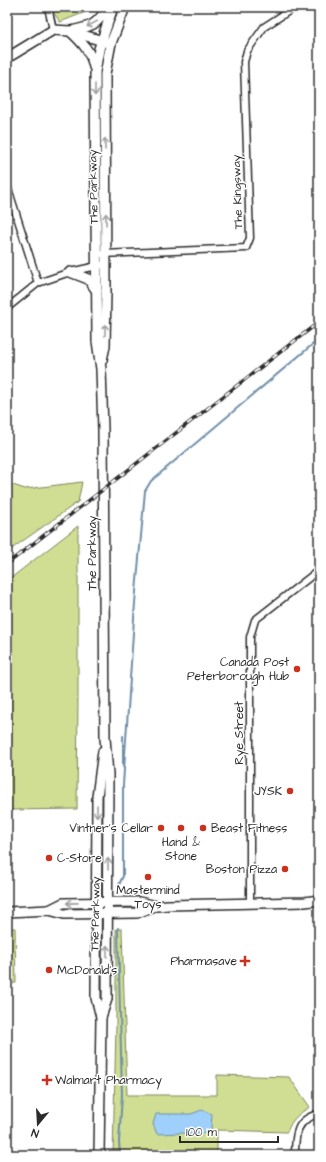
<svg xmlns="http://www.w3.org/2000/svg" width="326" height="1162" viewBox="0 0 326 1162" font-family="'Architects Daughter',sans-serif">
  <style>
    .green { fill: #cfde92; stroke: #7d845e }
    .water { fill: #9ed0fb; stroke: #708ea8 }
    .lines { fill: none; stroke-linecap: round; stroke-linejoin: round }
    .stream { stroke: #708ea8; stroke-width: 2 }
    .street-casing { stroke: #2b2b2b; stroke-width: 9 }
    .secondary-casing { stroke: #2b2b2b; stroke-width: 12 }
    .street { stroke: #fff; stroke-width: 6 }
    .secondary { stroke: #fff; stroke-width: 9 }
    .rail-casing { stroke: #2b2b2b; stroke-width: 3.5 }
    .rail { stroke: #fff; stroke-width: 2; stroke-dasharray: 6; stroke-linecap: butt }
    .oneway { stroke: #a0a0a0 }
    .poi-dot { fill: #c8321e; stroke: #fff; stroke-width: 1.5 }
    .labels { text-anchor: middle; stroke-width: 3; stroke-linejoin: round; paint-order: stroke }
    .street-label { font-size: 12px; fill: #2b2b2b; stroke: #fff }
    .poi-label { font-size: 12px; fill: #2b2b2b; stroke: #fff; text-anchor: end }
  </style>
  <rect width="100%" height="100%" fill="#fff"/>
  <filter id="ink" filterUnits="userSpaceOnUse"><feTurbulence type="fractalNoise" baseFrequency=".025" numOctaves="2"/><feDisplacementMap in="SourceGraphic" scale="8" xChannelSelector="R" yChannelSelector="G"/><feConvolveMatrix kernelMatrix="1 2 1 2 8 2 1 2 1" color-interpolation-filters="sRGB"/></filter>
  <g filter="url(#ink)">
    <g class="green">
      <path d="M50 7H89L86 12 60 22Z"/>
      <path d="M82 482 78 502 7 552V483L25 489Z"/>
      <path d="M78 526V694L77 809 7 810V581Z"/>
      <path d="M7 928H15L16 983 7 984Z"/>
      <path d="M116 929H122L127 1095H217V1075L289 1077 310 1107C298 1114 292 1119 287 1132L217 1130V1155H113L116 1026Z"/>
    </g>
    <path class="water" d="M202 1110 212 1114 211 1129 202 1133 190 1135 182 1133 157 1134 153 1124 156 1114H191Z"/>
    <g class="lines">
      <g class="stream">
        <path d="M123 767V736V766"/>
        <path d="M123 785 135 603 145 491 151 481 319 339"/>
        <path d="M118 887 123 876V785"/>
        <path d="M118 928 122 1095 119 1142 120 1155"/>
      </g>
      <defs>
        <g id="street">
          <path d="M48 7 53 30"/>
          <path d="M7 185 38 283"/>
          <path d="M102 254 246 248 250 238 244 62 247 51 264 27 295 7"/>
          <path d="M7 308 38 283 70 272 106 264"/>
          <path d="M250 903V637L255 620 319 570"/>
          <path d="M295 1155C295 1135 296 1119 319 1114"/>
        </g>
        <g id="secondary">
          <path d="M71 31C92 26 96 26 108 7"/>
          <path d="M71 32C82 42 91 52 94 67"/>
          <path d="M7 58 53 30 70 31 106 42"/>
          <path d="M70 272 88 279 97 291"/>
          <path d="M102 360 105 346 106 291 105 74 111 43 125 7"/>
          <path d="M49 910 63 903 139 902 157 906 168 905 305 902 319 900"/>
          <path d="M7 912 49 910 64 914 137 913 155 906"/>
          <path d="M101 1017 107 999 108 774 105 738 103 430 101 369 97 341 95 72 99 49 113 7"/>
          <path d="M99 1155 101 1017 96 998 97 797 103 751"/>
        </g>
      </defs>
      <use href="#street" class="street-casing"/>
      <use href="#secondary" class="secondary-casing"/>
      <use href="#street" class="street"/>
      <use href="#secondary" class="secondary"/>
      <defs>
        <path id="rail" d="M7 564 319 322"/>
      </defs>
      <use href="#rail" class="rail-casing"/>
      <use href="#rail" class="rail"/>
    </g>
    <defs><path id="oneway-shaft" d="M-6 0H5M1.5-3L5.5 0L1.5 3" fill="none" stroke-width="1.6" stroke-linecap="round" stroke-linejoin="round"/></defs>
    <g class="oneway">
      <use href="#oneway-shaft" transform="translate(92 24) rotate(153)"/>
      <use href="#oneway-shaft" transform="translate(95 90) rotate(90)"/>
      <use href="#oneway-shaft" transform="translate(105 144) rotate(-91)"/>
      <use href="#oneway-shaft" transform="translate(106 219) rotate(-91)"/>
      <use href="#oneway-shaft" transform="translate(105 330) rotate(-89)"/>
      <use href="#oneway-shaft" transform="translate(97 811) rotate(91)"/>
      <use href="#oneway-shaft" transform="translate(108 864) rotate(-90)"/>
      <use href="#oneway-shaft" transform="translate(72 903) rotate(179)"/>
      <use href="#oneway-shaft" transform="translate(107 951) rotate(-90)"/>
    </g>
  </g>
  <g class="poi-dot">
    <circle cx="297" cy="669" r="4"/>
    <circle cx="290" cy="791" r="4"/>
    <circle cx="161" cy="828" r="4"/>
    <circle cx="181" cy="828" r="4"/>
    <circle cx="203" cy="828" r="4"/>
    <circle cx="49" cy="858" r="4"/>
    <circle cx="285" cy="869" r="4"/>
    <circle cx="148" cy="877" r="4"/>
    <path d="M243 955h4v4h4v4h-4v4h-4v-4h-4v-4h4z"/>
    <circle cx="49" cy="970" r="4"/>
    <path d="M45 1074h4v4h4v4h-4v4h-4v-4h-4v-4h4z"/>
  </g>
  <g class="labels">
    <g class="street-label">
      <text transform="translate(93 187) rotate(-91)" y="4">The Parkway</text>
      <text transform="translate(237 192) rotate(-92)" y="4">The Kingsway</text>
      <text transform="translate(92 553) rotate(-90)" y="4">The Parkway</text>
      <text transform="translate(239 733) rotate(-90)" y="4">Rye Street</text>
      <text transform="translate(95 914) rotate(-89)" y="4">The Parkway</text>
    </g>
    <g class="poi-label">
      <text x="289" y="666">Canada Post<tspan x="289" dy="14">Peterborough Hub</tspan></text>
      <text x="282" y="795">JYSK</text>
      <text x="153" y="832">Vintner's Cellar</text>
      <text x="211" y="832" text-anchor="start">Beast Fitness</text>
      <text x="181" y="846" text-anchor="middle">Hand &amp;<tspan x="181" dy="14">Stone</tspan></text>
      <text x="57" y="862" text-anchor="start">C-Store</text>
      <text x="277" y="873">Boston Pizza</text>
      <text x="148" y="894" text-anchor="middle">Mastermind<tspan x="148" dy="14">Toys</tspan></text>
      <text x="237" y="965">Pharmasave</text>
      <text x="57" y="974" text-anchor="start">McDonald's</text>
      <text x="55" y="1084" text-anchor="start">Walmart Pharmacy</text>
    </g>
  </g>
  <rect width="326" height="1162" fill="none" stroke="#fff" stroke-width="24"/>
  <rect x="12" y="12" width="302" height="1138" fill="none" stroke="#2b2b2b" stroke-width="1.5" filter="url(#ink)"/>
  <g transform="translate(38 1124) rotate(198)" stroke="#ffffff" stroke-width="3" paint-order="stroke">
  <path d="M0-3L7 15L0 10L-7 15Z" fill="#2b2b2b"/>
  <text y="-6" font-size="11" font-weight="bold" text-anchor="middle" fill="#2b2b2b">N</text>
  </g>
  <path d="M180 1136v6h98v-6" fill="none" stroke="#2b2b2b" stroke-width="2"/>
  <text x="186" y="1136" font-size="12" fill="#2b2b2b" stroke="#ffffff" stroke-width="3" paint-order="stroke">100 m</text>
</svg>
